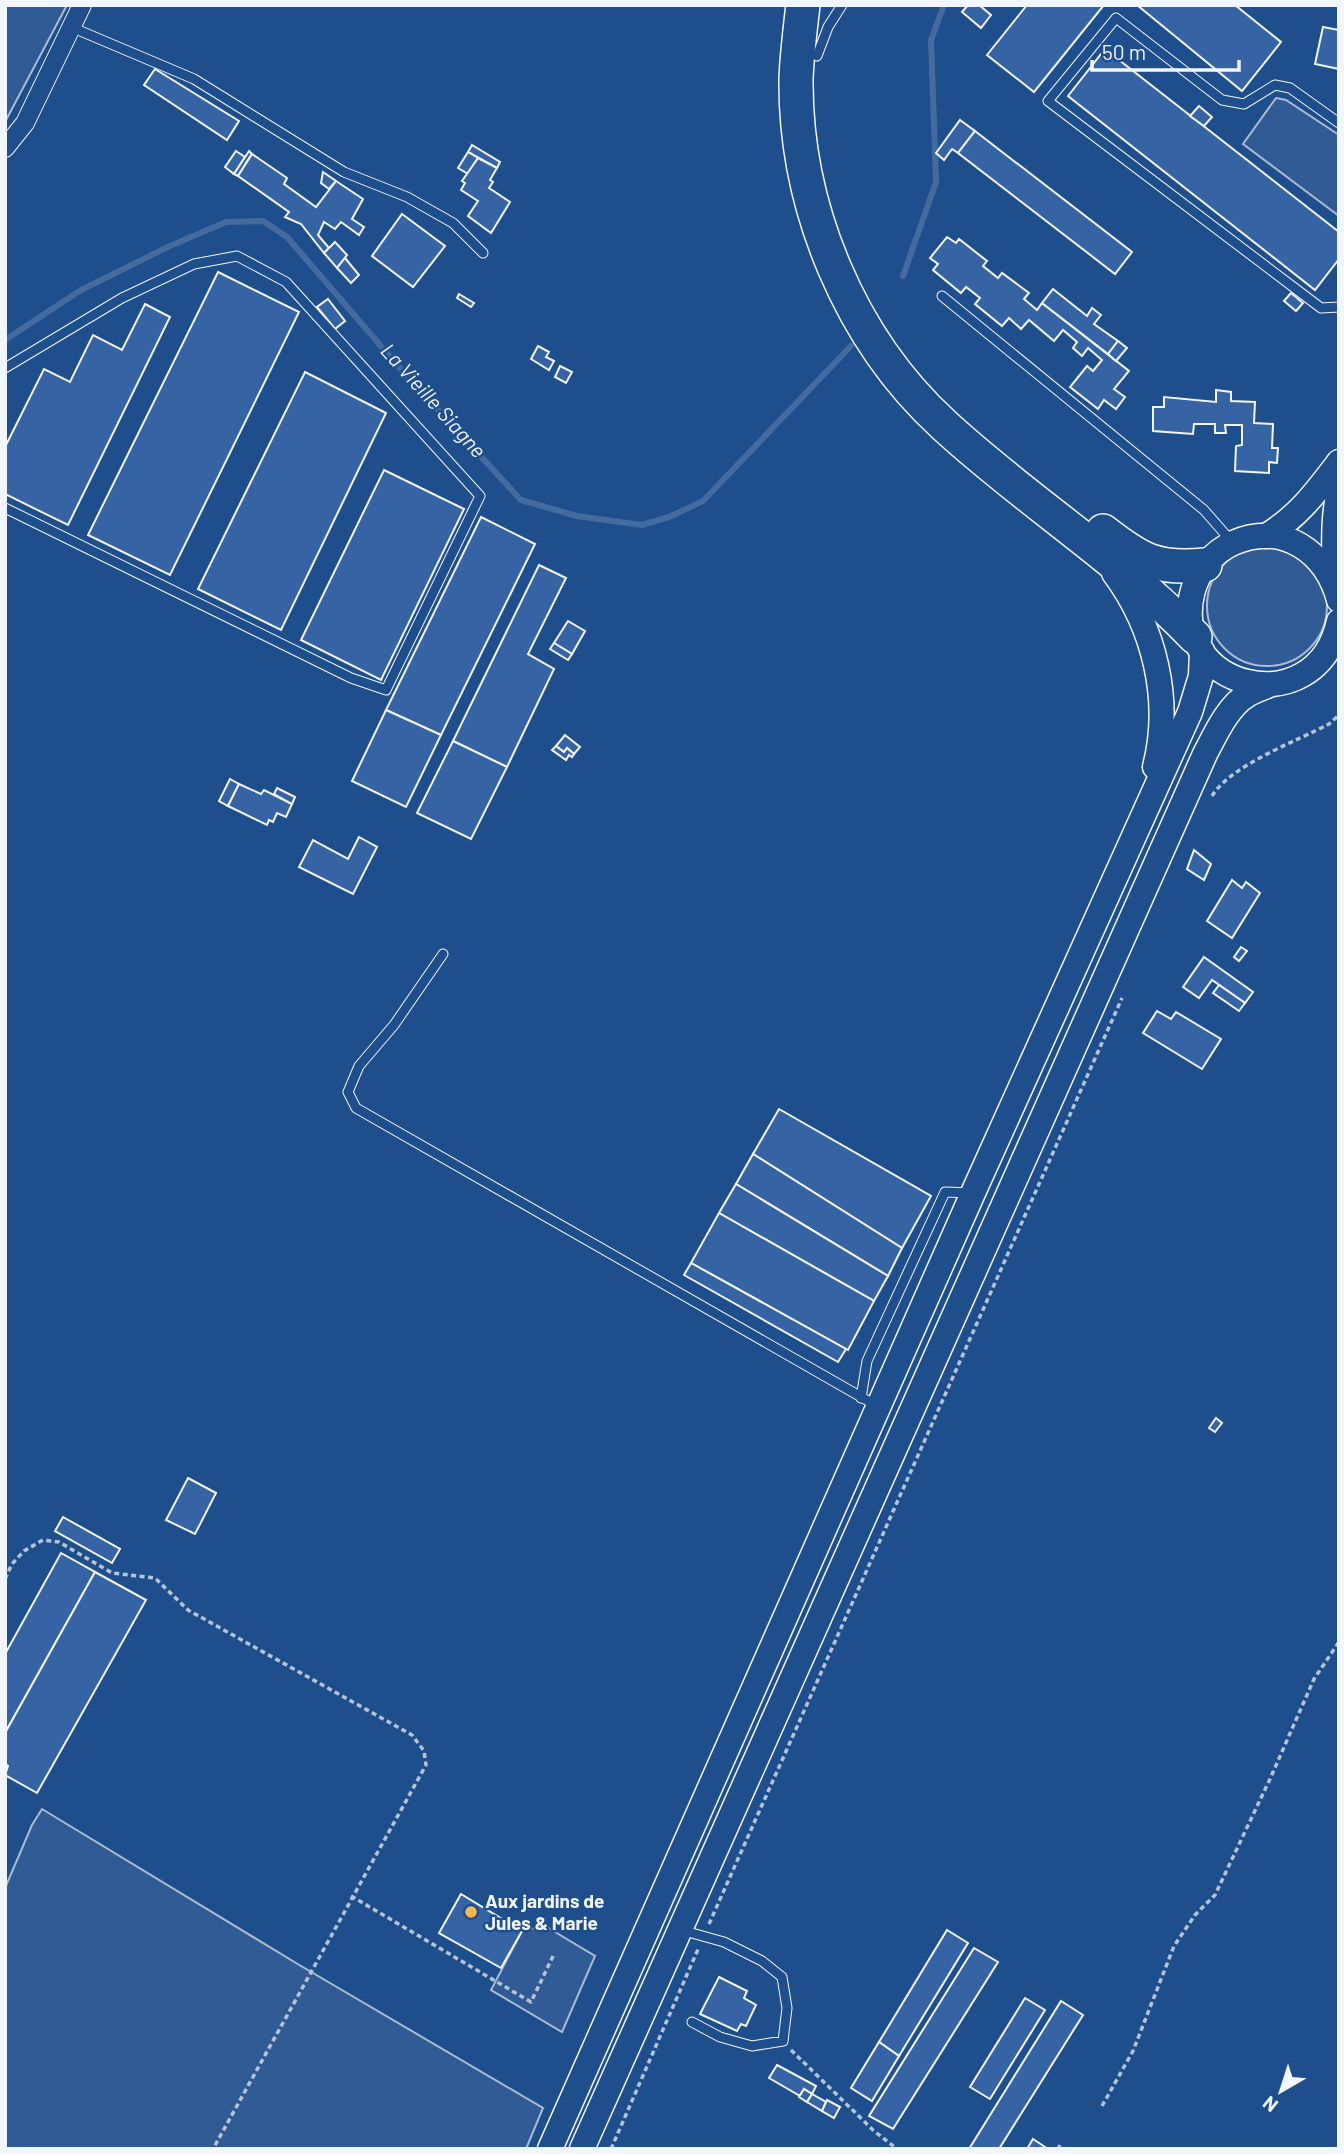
<svg xmlns="http://www.w3.org/2000/svg" width="1344" height="2154" viewBox="0 0 1344 2154" font-family="Barlow,sans-serif">
  <style>
    .built { fill: #305b95; stroke: #a8bbd7; stroke-width: 2 }
    .lines { fill: none; stroke-linecap: round; stroke-linejoin: round }
    .stream { stroke: #446ba0; stroke-width: 6 }
    .building { fill: #3563a3; stroke: #f2f6ff; stroke-width: 2 }
    .service-casing { stroke: #f2f6ff; stroke-width: 11 }
    .minor-casing { stroke: #f2f6ff; stroke-width: 20 }
    .secondary-casing { stroke: #f2f6ff; stroke-width: 27 }
    .motorway-casing { stroke: #f2f6ff; stroke-width: 36 }
    .path { stroke: #b3c4dc; stroke-width: 3.5; stroke-dasharray: 5 3.5; stroke-linecap: butt }
    .service { stroke: #1f4e8c; stroke-width: 9 }
    .minor { stroke: #1f4e8c; stroke-width: 18 }
    .secondary { stroke: #1f4e8c; stroke-width: 24 }
    .motorway { stroke: #1f4e8c; stroke-width: 33 }
    .poi-dot { fill: #ffb74d; stroke: #1f4e8c; stroke-width: 2.5 }
    .labels { text-anchor: middle; stroke-width: 5; stroke-linejoin: round; paint-order: stroke }
    .poi-label { font-size: 19px; font-weight: bold; fill: #f2f6ff; stroke: #1f4e8c; text-anchor: start }
    .water-label { font-size: 21px; font-style: italic; fill: #f2f6ff; stroke: #1f4e8c }
  </style>
  <rect width="100%" height="100%" fill="#1f4e8c"/>
  <g class="built">
    <path d="M5 5H67L5 122Z"/>
    <path d="M1276 98 1286 100 1339 135V216L1243 144Z"/>
    <circle cx="1267" cy="606" r="60"/>
    <path d="M42 1809 301 1966 543 2108 526 2149 5 2148V1888L32 1825Z"/>
    <path d="M545 1926 595 1956 562 2032 491 1990 522 1931Z"/>
  </g>
  <g class="lines">
    <g class="stream">
      <path d="M903 276 936 182 931 40 944 5"/>
      <path d="M5 340 81 290 170 246 226 222 263 221 287 237 405 374 521 500 577 516 642 525 669 517 703 501 851 346"/>
    </g>
  </g>
  <g class="building">
    <path d="M968 5H979L991 15 981 28 962 12Z"/>
    <path d="M1027 5H1104L1034 92 987 55Z"/>
    <path d="M1137 5H1235L1281 42 1242 91Z"/>
    <path d="M1323 27 1339 30V69L1315 64Z"/>
    <path d="M1105 49 1339 232V259L1315 290 1068 96Z"/>
    <path d="M155 69 239 121 227 140 144 85Z"/>
    <path d="M1199 106 1212 117 1204 126 1190 116Z"/>
    <path d="M960 120 975 131 958 153 952 149 944 160 936 153Z"/>
    <path d="M975 131 1132 252 1115 274 958 153Z"/>
    <path d="M472 145 500 162 497 168 468 152Z"/>
    <path d="M236 151 245 157 234 174 225 167Z"/>
    <path d="M249 151 252 154 238 176 234 174Z"/>
    <path d="M468 152 478 158 468 174 458 168Z"/>
    <path d="M252 154 287 178 284 184 316 207 336 181 363 199 352 219 364 227 359 235 341 222 335 229 324 222 318 235 329 248 324 253 301 224 285 217 289 212 238 176Z"/>
    <path d="M478 158 497 168 490 180 493 182 489 188 510 202 491 233 468 216 478 201 461 190 465 183 462 181Z"/>
    <path d="M323 172 336 181 329 189 321 183Z"/>
    <path d="M402 214 445 246 413 287 372 256Z"/>
    <path d="M947 237 956 243 959 239 987 261 983 266 998 278 1002 273 1029 293 1024 299 1037 310 1042 303 1129 371 1114 389 1125 397 1116 409 1104 400 1098 409 1070 387 1087 366 1093 371 1102 360 1088 348 1082 356 1073 348 1077 342 1063 330 1054 341 1029 320 1021 329 1009 318 1002 326 975 304 980 298 966 287 961 293 933 270 938 264 930 258Z"/>
    <path d="M335 242 347 255 337 268 324 253Z"/>
    <path d="M345 258 359 275 351 283 337 268Z"/>
    <path d="M218 272 299 312 170 575 88 535Z"/>
    <path d="M1053 289 1087 316 1092 308 1101 315 1094 324 1118 341 1108 354 1042 303Z"/>
    <path d="M1291 293 1303 303 1296 311 1284 301Z"/>
    <path d="M459 294 474 303 471 307 457 298Z"/>
    <path d="M328 299 345 321 335 329 317 307Z"/>
    <path d="M145 304 170 317 68 525 5 494V447L44 369 70 382 93 335 122 350Z"/>
    <path d="M1118 341 1127 348 1116 361 1108 354Z"/>
    <path d="M538 346 549 352 546 357 554 361 549 370 531 359Z"/>
    <path d="M560 366 572 372 566 383 555 377Z"/>
    <path d="M305 372 386 413 281 630 198 589Z"/>
    <path d="M1216 390 1231 392V401L1255 402 1254 423 1273 424 1272 448H1278L1277 463 1269 462V473L1235 471 1236 446 1242 445V425H1225L1226 433H1215V424H1194L1193 434 1153 431V407H1164V397L1216 402Z"/>
    <path d="M384 470 464 509 381 680 301 640Z"/>
    <path d="M481 517 535 544 441 735 386 710Z"/>
    <path d="M539 565 566 578 528 654 554 669 507 767 453 741Z"/>
    <path d="M568 621 585 631 572 654 554 643Z"/>
    <path d="M554 643 572 654 568 660 550 649Z"/>
    <path d="M386 710 441 735 406 807 352 781Z"/>
    <path d="M565 735 580 747 574 754 567 748 564 752 556 746Z"/>
    <path d="M453 741 507 767 471 839 417 813Z"/>
    <path d="M556 746 564 752 567 748 574 754 572 757 569 755 566 760 552 750Z"/>
    <path d="M230 779 239 784 228 806 219 801Z"/>
    <path d="M239 784 261 794 264 790 292 804 286 817 277 813 273 822 269 820 267 825 228 806Z"/>
    <path d="M277 788 295 797 292 804 274 794Z"/>
    <path d="M359 837 377 847 353 894 299 867 313 840 348 859Z"/>
    <path d="M1194 850 1211 864 1204 880 1187 869Z"/>
    <path d="M1232 880 1242 888 1246 882 1260 893 1232 938 1207 921Z"/>
    <path d="M1241 947 1247 951 1239 961 1234 957Z"/>
    <path d="M1204 957 1253 992 1245 1003 1212 980 1199 998 1183 987Z"/>
    <path d="M1219 985 1245 1003 1239 1011 1213 993Z"/>
    <path d="M1157 1011 1171 1019 1176 1012 1221 1039 1202 1069 1143 1033Z"/>
    <path d="M779 1109 931 1196 902 1248 753 1154Z"/>
    <path d="M753 1154 902 1248 888 1276 736 1184Z"/>
    <path d="M736 1184 888 1276 874 1301 719 1213Z"/>
    <path d="M719 1213 874 1301 848 1350 691 1263Z"/>
    <path d="M691 1263 846 1349 838 1362 684 1275Z"/>
    <path d="M1216 1418 1222 1423 1215 1432 1209 1428Z"/>
    <path d="M188 1478 216 1493 195 1534 166 1520Z"/>
    <path d="M63 1517 120 1549 112 1563 55 1531Z"/>
    <path d="M61 1553 95 1572 5 1733V1654Z"/>
    <path d="M95 1572 146 1600 37 1793 5 1775 8 1766 5 1764V1733Z"/>
    <path d="M461 1894 522 1931 501 1968 439 1933Z"/>
    <path d="M947 1930 968 1943 899 2056 879 2042Z"/>
    <path d="M974 1948 998 1962 893 2129 869 2116Z"/>
    <path d="M719 1977 747 1991 744 1998 756 2005 746 2026 741 2024 737 2031 700 2014Z"/>
    <path d="M1025 1998 1045 2010 990 2099 970 2087Z"/>
    <path d="M1061 2001 1083 2015 999 2149H969Z"/>
    <path d="M879 2042 899 2056 872 2101 851 2088Z"/>
    <path d="M777 2065 816 2086 812 2094 804 2089 800 2096 769 2078Z"/>
    <path d="M804 2089 812 2094 807 2102 799 2097Z"/>
    <path d="M812 2094 826 2102 822 2111 807 2102Z"/>
    <path d="M827 2100 840 2107 834 2118 822 2111Z"/>
    <path d="M1033 2139 1048 2149H1027Z"/>
  </g>
  <g class="lines">
    <defs>
      <g id="service">
        <path d="M71 27 194 79 344 172 407 197 453 223 483 253"/>
        <path d="M817 56 828 27 842 5"/>
        <path d="M1339 123 1290 88 1275 85 1244 104 1222 100 1116 18 1048 101 1321 308 1339 307"/>
        <path d="M942 296 1204 510 1232 542"/>
        <path d="M5 368 122 298 194 264 237 256 286 282 480 496 386 690 351 678 5 508"/>
        <path d="M443 954 394 1025 359 1066 348 1092 356 1108 877 1406"/>
        <path d="M861 1398 867 1361 945 1192 972 1193"/>
        <path d="M681 1930 724 1942 762 1961 782 1977 787 2008 783 2041 752 2046 720 2037 692 2022"/>
      </g>
      <path id="minor" d="M5 148 25 123 82 5"/>
      <g id="secondary">
        <path d="M1266 536C1298 517 1317 491 1339 462"/>
        <path d="M1114 573C1155 628 1172 701 1155 767"/>
        <path d="M1334 582C1335 551 1332 522 1339 491"/>
        <path d="M1339 600C1326 552 1283 521 1233 543 1213 552 1199 570 1193 590 1166 688 1316 727 1339 621"/>
        <path d="M550 2149 973 1193 1190 712 1201 676 1202 651"/>
        <path d="M582 2149 1205 754C1215 735 1228 706 1247 695 1253 691 1260 689 1267 686"/>
      </g>
      <g id="motorway">
        <path d="M803 5C800 30 797 54 796 79 795 207 850 339 944 425 1024 499 1119 558 1195 637"/>
        <path d="M1103 531C1140 560 1157 570 1205 565"/>
      </g>
    </defs>
    <use href="#service" class="service-casing"/>
    <use href="#minor" class="minor-casing"/>
    <use href="#secondary" class="secondary-casing"/>
    <use href="#motorway" class="motorway-casing"/>
    <g class="path">
      <path d="M1212 796C1231 765 1297 741 1329 724L1339 715"/>
      <path d="M5 1579 12 1564 24 1551 43 1540 59 1542 112 1573 155 1578 188 1610 412 1735 424 1751 426 1765 213 2149"/>
      <path d="M351 1896 531 2002 554 1954"/>
      <path d="M709 1924 1122 998"/>
      <path d="M791 2050 873 2130 897 2149"/>
      <path d="M1102 2106 1133 2051 1174 1946 1195 1915 1215 1895 1270 1779 1314 1679 1339 1642"/>
      <path d="M611 2149 699 1947"/>
      <path d="M1058 2149 1060 2145"/>
    </g>
    <use href="#service" class="service"/>
    <use href="#minor" class="minor"/>
    <use href="#secondary" class="secondary"/>
    <use href="#motorway" class="motorway"/>
  </g>
  <circle class="poi-dot" cx="471" cy="1912" r="7"/>
  <g class="labels">
    <g class="poi-label">
      <text x="485" y="1908">Aux jardins de<tspan x="485" dy="22">Jules &amp; Marie</tspan></text>
    </g>
    <g class="water-label">
      <text transform="translate(433 401) rotate(48)" y="7">La Vieille Siagne</text>
    </g>
  </g>
  <rect width="1344" height="2154" fill="none" stroke="#f2f6ff" stroke-width="14"/>
  <g transform="translate(1281 2091) rotate(219)" stroke="#1f4e8c" stroke-width="5" paint-order="stroke">
  <path d="M0-5L12 26L0 18L-12 26Z" fill="#f2f6ff"/>
  <text y="-10" font-size="19" font-weight="bold" text-anchor="middle" fill="#f2f6ff">N</text>
  </g>
  <path d="M1092 60v10h147v-10" fill="none" stroke="#f2f6ff" stroke-width="3.5"/>
  <text x="1102" y="60" font-size="21" fill="#f2f6ff" stroke="#1f4e8c" stroke-width="5" paint-order="stroke">50 m</text>
</svg>
